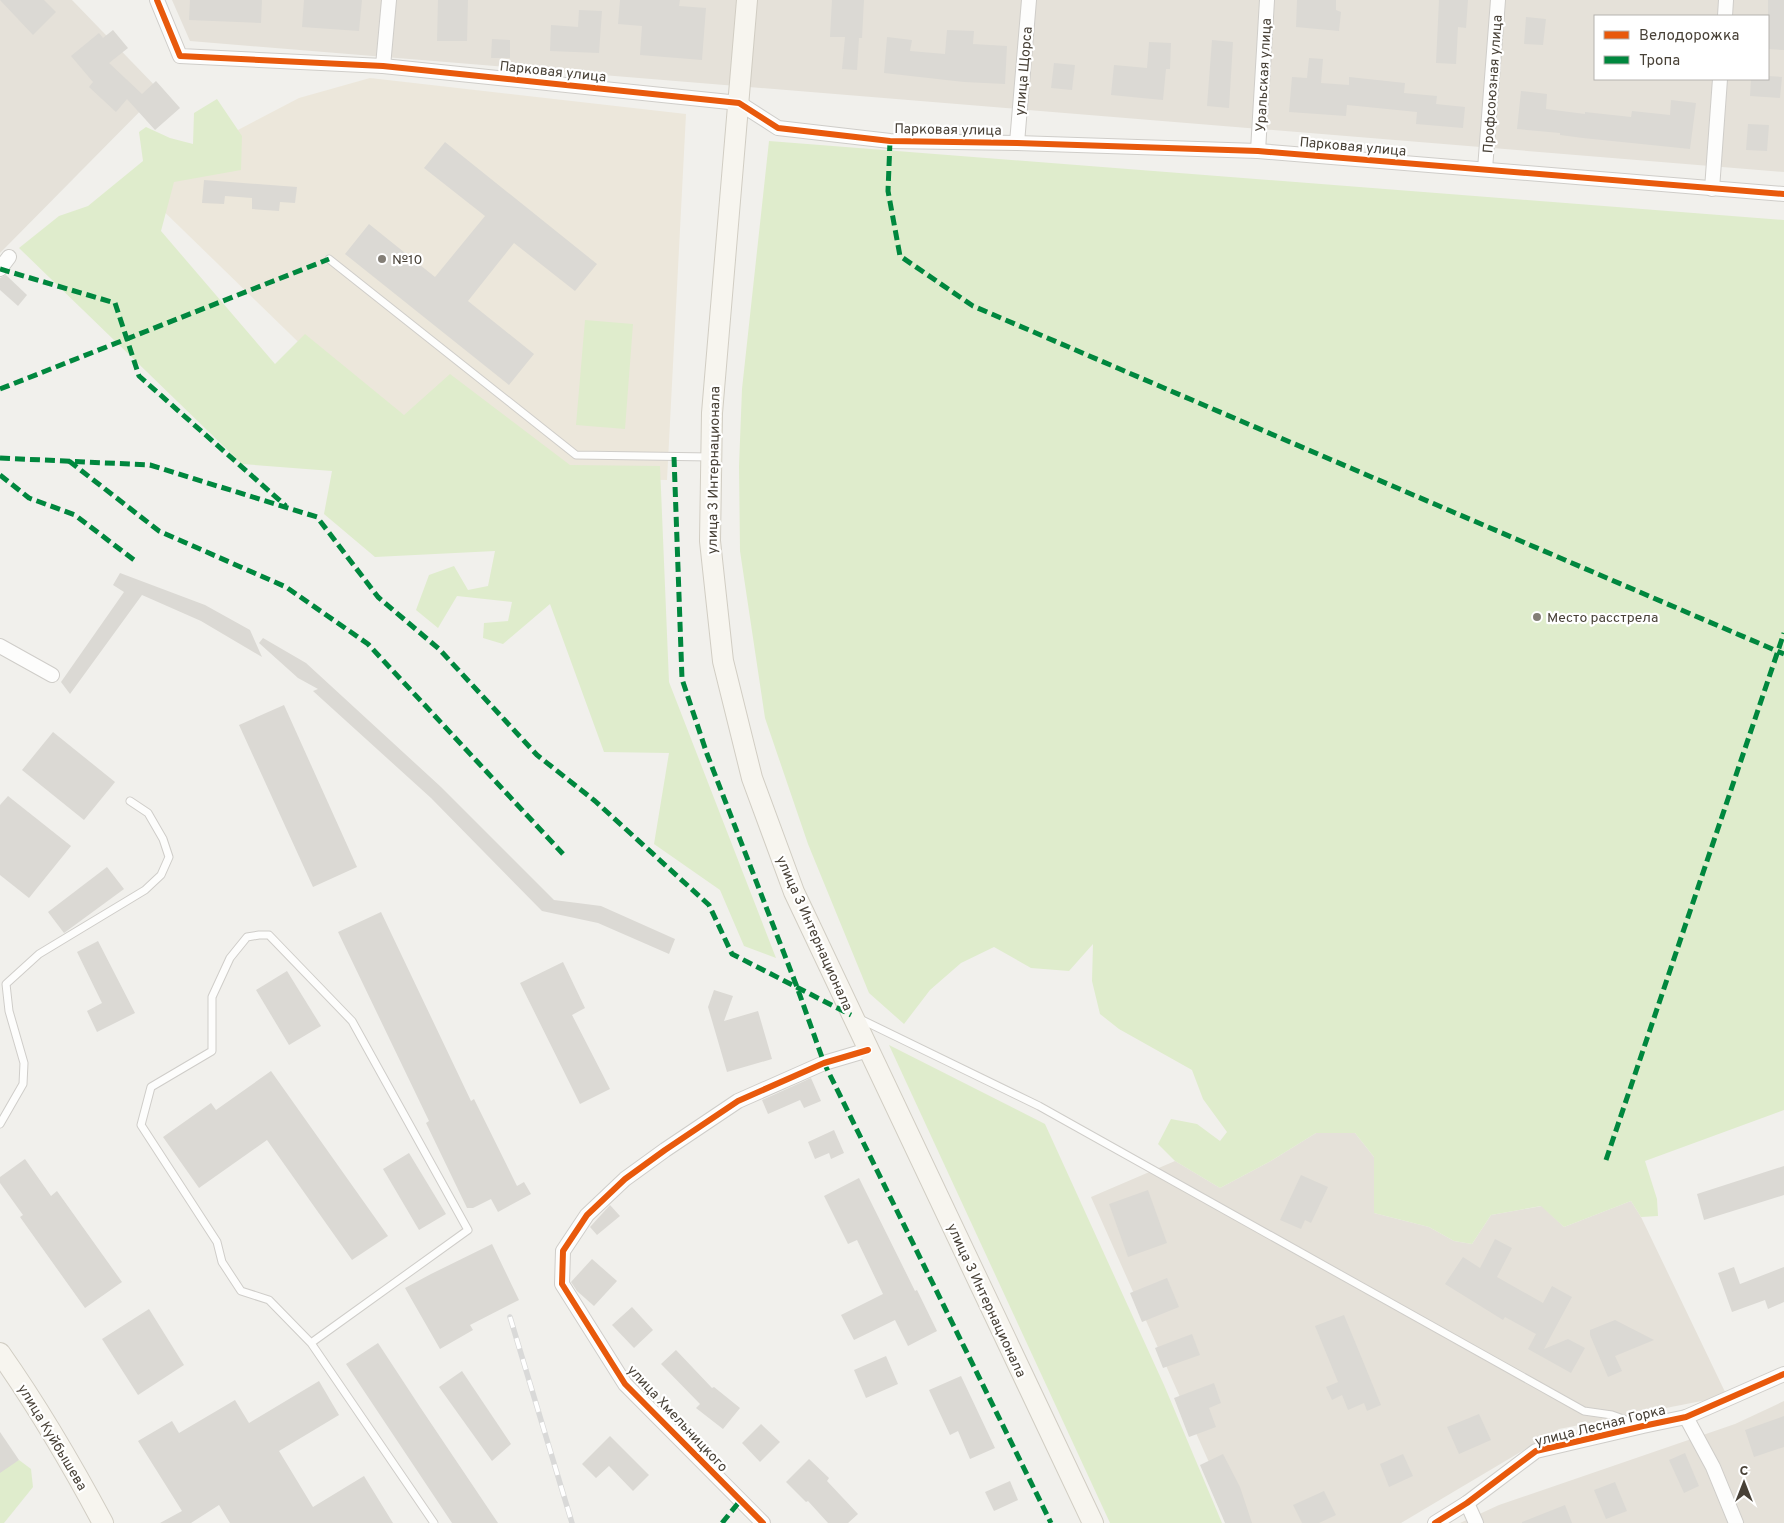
<svg xmlns="http://www.w3.org/2000/svg" width="1784" height="1523" viewBox="0 0 1784 1523" font-family="Overpass,sans-serif">
  <style>
    .residential { fill: #e5e1d9; fill-rule: evenodd }
    .education { fill: #ece7db }
    .green { fill: #dfeccc }
    .building { fill: #dbd9d4 }
    .lines { fill: none; stroke-linecap: round; stroke-linejoin: round }
    .lane-casing { stroke: #cfcdc9; stroke-width: 9 }
    .street-casing { stroke: #cfcdc9; stroke-width: 16 }
    .secondary-casing { stroke: #d1cdc3; stroke-width: 22 }
    .lane { stroke: #fdfdfc; stroke-width: 7 }
    .street { stroke: #fdfdfc; stroke-width: 14 }
    .secondary { stroke: #f7f5ef; stroke-width: 20 }
    .rail-casing { stroke: #d9d9d8; stroke-width: 5.5 }
    .rail { stroke: #fff; stroke-width: 4; stroke-dasharray: 11; stroke-linecap: butt }
    .quiet { stroke: #00873e; stroke-width: 5; stroke-dasharray: 10 5; stroke-linecap: butt }
    .cycleway-casing { stroke: #fff; stroke-width: 9 }
    .cycleway { stroke: #e8590c; stroke-width: 6 }
    .poi-dot { fill: #837e76; stroke: #fff; stroke-width: 2 }
    .labels { text-anchor: middle; stroke-width: 4.5; stroke-linejoin: round; paint-order: stroke }
    .street-label { font-size: 14px; fill: #484137; stroke: #fff }
    .poi-label { font-size: 14px; fill: #484137; stroke: #fff; text-anchor: start }
  </style>
  <rect width="100%" height="100%" fill="#f1f0ec"/>
  <g class="residential">
    <path d="M0 0H72L160 91 0 253Z"/>
    <path d="M172 0H1784V172L190 41ZM1595 16H1768V79H1595Z"/>
    <path d="M1316 1133H1355L1374 1157V1213L1429 1227 1454 1241 1472 1244 1491 1215 1542 1206 1564 1227 1631 1201 1641 1217 1727 1396 1559 1429 1401 1523H1236L1091 1197 1175 1161 1220 1188 1269 1162Z"/>
    <path d="M1784 1401V1523H1460L1499 1505 1735 1424Z"/>
  </g>
  <path class="education" d="M370 78 686 114 667 480 558 478 396 437 147 195 196 152 299 98Z"/>
  <g class="green">
    <path d="M217 99 242 136 241 170 174 182 161 231 275 364 305 334 404 415 450 374 570 465 660 466 669 682 776 958 744 946 720 890 654 844 669 753 604 752 550 604 503 644 483 638 484 623 508 621 512 602 457 596 438 628 416 610 429 575 454 566 468 590 488 586 495 551 375 557 324 514 332 471 242 464 19 248 59 216 88 206 143 161 139 132 146 127 170 138 193 144 194 113Z"/>
    <path d="M769 141 1784 220V1110L1645 1161 1657 1199 1658 1216 1641 1217 1631 1201 1564 1227 1541 1206 1491 1215 1472 1244 1454 1241 1429 1227 1374 1213V1157L1355 1133H1316L1269 1162 1220 1188 1175 1161 1158 1144 1171 1119 1197 1124 1220 1141 1227 1132 1203 1099 1192 1070 1119 1029 1100 1014 1092 981 1093 944 1069 971 1031 968 994 947 961 963 930 990 904 1024 869 993 808 844 765 718 740 551 739 466 742 389Z"/>
    <path d="M585 320 633 324 625 429 576 425Z"/>
    <path d="M889 1045 1045 1124 1164 1385 1222 1523H1110Z"/>
    <path d="M19 1460 31 1469 33 1487 4 1523H0V1469Z"/>
  </g>
  <g class="building">
    <path d="M0 0H44L56 12 33 35Z"/>
    <path d="M190 0H262L261 23 189 20Z"/>
    <path d="M304 0H362L359 31 302 27Z"/>
    <path d="M438 0H468L467 41H437Z"/>
    <path d="M620 0H680L679 6 706 8 702 60 640 55 642 26 618 24Z"/>
    <path d="M832 0H864L862 38H859L857 70 842 69 845 37H830Z"/>
    <path d="M1297 0H1336V10L1341 12 1339 31 1296 27Z"/>
    <path d="M1439 0H1468L1466 28 1458 27 1456 64 1436 63Z"/>
    <path d="M1768 0H1784V50L1768 49Z"/>
    <path d="M579 10 602 11 599 53 550 51 551 25 578 27Z"/>
    <path d="M1526 17 1546 19 1543 45 1524 44Z"/>
    <path d="M113 30 128 48 109 63 142 94 156 81 180 108 155 130 127 99 116 112 89 87 93 82 71 56 99 33 103 38Z"/>
    <path d="M947 30 974 31 973 44 1007 46 1005 84 964 82 884 73 887 37 912 40 910 51 945 54Z"/>
    <path d="M492 39 510 40V58H491Z"/>
    <path d="M1212 40 1233 42 1229 108 1207 106Z"/>
    <path d="M1149 42 1171 43 1170 69H1166L1163 100 1111 95 1114 65 1147 68Z"/>
    <path d="M1309 58 1323 59 1321 83 1349 85V77L1405 83 1404 93 1437 96 1436 104 1465 107 1463 128 1416 124 1417 112 1347 105 1346 116 1289 112 1292 77 1307 78Z"/>
    <path d="M1054 63 1075 65 1072 90 1051 88Z"/>
    <path d="M1768 76 1782 77 1780 98 1750 96 1751 79H1768Z"/>
    <path d="M1521 91 1547 94 1546 109 1585 114V112L1631 117 1632 111 1670 115 1671 100 1696 103 1690 149 1583 138 1560 135V133L1517 129Z"/>
    <path d="M1748 124 1769 125 1767 151 1746 150Z"/>
    <path d="M445 142 597 264 575 291 514 243 468 301 534 354 509 385 345 254 369 224 435 277 485 216 424 168Z"/>
    <path d="M204 180 297 187 295 203 280 202 279 211 252 209V198L225 196 224 204 202 203Z"/>
    <path d="M6 275 27 295 18 306 0 290V278Z"/>
    <path d="M120 573 205 605 250 630 262 657 201 621 142 595 70 694 61 682 124 592 113 585Z"/>
    <path d="M263 638 306 663 441 787 554 900 601 906 675 939 669 954 598 923 542 911 431 798 313 691 318 689 298 678 259 643Z"/>
    <path d="M284 705 357 867 313 887 239 725Z"/>
    <path d="M53 732 115 782 84 820 22 770Z"/>
    <path d="M8 796 71 846 29 898 0 875V805Z"/>
    <path d="M107 867 124 889 64 933 48 912Z"/>
    <path d="M381 912 471 1101 474 1099 517 1186 524 1182 531 1194 498 1212 491 1199 473 1208H467L426 1123 429 1121 338 932Z"/>
    <path d="M98 941 135 1013 97 1032 87 1011 102 1003 77 952Z"/>
    <path d="M563 962 585 1008 572 1015 610 1089 580 1104 520 983Z"/>
    <path d="M287 971 321 1026 289 1045 256 990Z"/>
    <path d="M714 990 733 996 724 1021 758 1011 772 1059 727 1072 708 1007Z"/>
    <path d="M271 1071 388 1236 352 1260 267 1140 199 1188 163 1137 211 1103 216 1110Z"/>
    <path d="M811 1078 821 1101 804 1108 800 1100 768 1114 762 1100Z"/>
    <path d="M834 1130 844 1153 831 1159 829 1153 815 1159 808 1142Z"/>
    <path d="M409 1153 446 1214 419 1230 383 1169Z"/>
    <path d="M25 1159 51 1196 57 1191 122 1282 85 1308 20 1217 23 1215 0 1183V1177Z"/>
    <path d="M1784 1166V1195L1704 1220 1697 1194Z"/>
    <path d="M1301 1175 1328 1187 1311 1223 1305 1220 1301 1229 1280 1220Z"/>
    <path d="M859 1178 915 1291 917 1290 937 1331 908 1346 895 1320 854 1340 841 1315 883 1294 857 1240 848 1244 824 1196Z"/>
    <path d="M1148 1190 1167 1243 1128 1257 1109 1204Z"/>
    <path d="M610 1205 620 1216 597 1235 590 1227Z"/>
    <path d="M1495 1239 1512 1248 1497 1277 1543 1303 1552 1286 1572 1297 1544 1349 1568 1339 1585 1348 1571 1373 1528 1349 1536 1334 1505 1317 1503 1320 1445 1284 1463 1257 1480 1268Z"/>
    <path d="M492 1244 519 1300 470 1325 473 1330 440 1349 405 1288 431 1274Z"/>
    <path d="M592 1259 617 1281 594 1306 577 1291 571 1282Z"/>
    <path d="M1734 1267 1740 1284 1784 1267V1302L1768 1309 1765 1300 1732 1312 1718 1273Z"/>
    <path d="M1167 1278 1179 1307 1142 1322 1130 1293Z"/>
    <path d="M632 1307 653 1330 634 1348 612 1325Z"/>
    <path d="M149 1309 184 1365 138 1395 102 1339Z"/>
    <path d="M1344 1315 1381 1405 1367 1411 1364 1403 1348 1410 1342 1395 1332 1400 1326 1387 1338 1382 1315 1326Z"/>
    <path d="M1615 1320 1654 1340 1615 1356 1622 1371 1608 1377 1590 1335V1330Z"/>
    <path d="M1192 1334 1200 1355 1163 1368 1155 1348Z"/>
    <path d="M378 1343 420 1407 498 1523H452L346 1364Z"/>
    <path d="M676 1350 712 1388 714 1387 740 1408 723 1429 696 1408 700 1404 661 1364Z"/>
    <path d="M886 1356 898 1384 866 1398 854 1370Z"/>
    <path d="M462 1371 511 1444 492 1461 439 1387Z"/>
    <path d="M961 1376 995 1448 970 1459 958 1431 950 1435 929 1390Z"/>
    <path d="M319 1381 339 1415 279 1451 313 1507 364 1476 393 1523H230L219 1505 191 1523H160L182 1511 138 1441 172 1421 179 1433 235 1400 249 1423Z"/>
    <path d="M1214 1383 1221 1403 1209 1408 1216 1427 1189 1437 1174 1398Z"/>
    <path d="M1479 1414 1491 1440 1459 1454 1447 1427Z"/>
    <path d="M1784 1416V1447L1754 1457 1745 1430Z"/>
    <path d="M761 1424 780 1442 760 1462 742 1443Z"/>
    <path d="M0 1432 19 1460 0 1473Z"/>
    <path d="M610 1436 649 1475 633 1491 609 1466 596 1478 582 1464Z"/>
    <path d="M1685 1453 1699 1486 1684 1493 1669 1460Z"/>
    <path d="M1223 1454 1240 1487 1252 1523H1225L1200 1465Z"/>
    <path d="M1403 1454 1413 1476 1389 1487 1380 1464Z"/>
    <path d="M809 1459 829 1478 827 1481 858 1514 848 1523H828L808 1501 806 1502 786 1482Z"/>
    <path d="M1010 1481 1018 1500 994 1511 985 1492Z"/>
    <path d="M1615 1482 1627 1511 1606 1519 1594 1490Z"/>
    <path d="M1324 1491 1336 1515 1319 1523H1302L1293 1505Z"/>
    <path d="M1565 1505 1572 1523H1522V1522Z"/>
  </g>
  <g class="lines">
    <defs>
      <g id="lane">
        <path d="M329 259 576 455 711 457"/>
        <path d="M860 1019 1039 1106 1584 1411 1612 1415 1640 1425"/>
        <path d="M0 1124 23 1084 24 1063 9 1011 6 984 39 954 145 890 161 875 169 857 163 839 148 813 130 801"/>
        <path d="M311 1343 468 1230 352 1021 269 935H259L247 937 230 958 212 997V1051L151 1087 141 1125 217 1242 222 1262 241 1291 269 1300 311 1343 434 1523"/>
      </g>
      <g id="street">
        <path d="M157 0 180 56 383 66 739 103 778 128 890 141 1017 143 1258 151 1784 194"/>
        <path d="M1725 16 1726 0"/>
        <path d="M383 66 389 0"/>
        <path d="M1017 143 1029 0"/>
        <path d="M1258 151 1267 0"/>
        <path d="M1485 169 1498 0"/>
        <path d="M1712 189 1720 79"/>
        <path d="M0 269 9 257"/>
        <path d="M0 646 52 675"/>
        <path d="M1686 1417 1713 1467 1736 1523"/>
        <path d="M1467 1503 1476 1523"/>
        <path d="M763 1523 625 1384 562 1284 563 1251 587 1215 625 1179 665 1150 738 1101 824 1063 868 1050"/>
        <path d="M1435 1523 1467 1503 1536 1451 1643 1426 1686 1417 1784 1374"/>
      </g>
      <g id="secondary">
        <path d="M747 0 712 413 710 541 723 661 752 778 794 892 1093 1523"/>
        <path d="M0 1353C38 1407 72 1465 103 1523"/>
      </g>
    </defs>
    <use href="#lane" class="lane-casing"/>
    <use href="#street" class="street-casing"/>
    <use href="#secondary" class="secondary-casing"/>
    <use href="#lane" class="lane"/>
    <use href="#street" class="street"/>
    <use href="#secondary" class="secondary"/>
    <defs>
      <path id="rail" d="M510 1317 572 1523"/>
    </defs>
    <use href="#rail" class="rail-casing"/>
    <use href="#rail" class="rail"/>
    <g class="quiet">
      <path d="M890 141 888 191 900 256 973 306 1784 654"/>
      <path d="M0 269 115 303 139 376 286 506"/>
      <path d="M0 389 329 259"/>
      <path d="M674 457 682 679 707 754 797 987 824 1063 1051 1523"/>
      <path d="M0 458 150 465 317 517 378 597 439 649 537 755 595 801 709 905 732 954 851 1015"/>
      <path d="M69 461 159 531 286 587 368 644 563 854"/>
      <path d="M0 475 29 498 75 515 134 560"/>
      <path d="M1606 1160 1784 633"/>
      <path d="M722 1523 740 1501"/>
    </g>
    <defs>
      <g id="cycleway">
        <path d="M157 0 180 56 383 66 739 103 778 128 890 141 1017 143 1258 151 1784 194"/>
        <path d="M763 1523 625 1384 562 1284 563 1251 587 1215 625 1179 665 1150 738 1101 824 1063 868 1050"/>
        <path d="M1435 1523 1467 1503 1536 1451 1643 1426 1686 1417 1784 1374"/>
      </g>
    </defs>
    <use href="#cycleway" class="cycleway-casing"/>
    <use href="#cycleway" class="cycleway"/>
  </g>
  <g class="poi-dot">
    <circle cx="382" cy="259" r="5"/>
    <circle cx="1537" cy="617" r="5"/>
  </g>
  <g class="labels">
    <g class="street-label">
      <text transform="translate(553 71) rotate(6)" y="5">Парковая улица</text>
      <text transform="translate(1023 71) rotate(-85)" y="5">улица Щорса</text>
      <text transform="translate(1263 75) rotate(-87)" y="5">Уральская улица</text>
      <text transform="translate(1492 84) rotate(-86)" y="5">Профсоюзная улица</text>
      <text transform="translate(948 129) rotate(1)" y="5">Парковая улица</text>
      <text transform="translate(1353 146) rotate(5)" y="5">Парковая улица</text>
      <text transform="translate(713 470) rotate(-89)" y="5">улица 3 Интернационала</text>
      <text transform="translate(815 933) rotate(66)" y="5">улица 3 Интернационала</text>
      <text transform="translate(987 1300) rotate(65)" y="5">улица 3 Интернационала</text>
      <text transform="translate(678 1418) rotate(47)" y="5">улица Хмельницкого</text>
      <text transform="translate(1600 1425) rotate(-14)" y="5">улица Лесная Горка</text>
      <text transform="translate(53 1437) rotate(59)" y="5">улица Куйбышева</text>
    </g>
    <g class="poi-label">
      <text x="392" y="264">№10</text>
      <text x="1547" y="622">Место расстрела</text>
    </g>
  </g>
  <rect x="1594" y="15" width="175" height="65" fill="#ffffff" stroke="#b6b3af"/>
  <rect x="1604" y="31" width="25" height="8" fill="#e8590c" stroke="#b6b3af"/>
  <text x="1639" y="40" font-size="15" fill="#484137">Велодорожка</text>
  <rect x="1604" y="56" width="25" height="8" fill="#00873e" stroke="#b6b3af"/>
  <text x="1639" y="65" font-size="15" fill="#484137">Тропа</text>
  <g transform="translate(1744 1483)" stroke="#ffffff" stroke-width="4" paint-order="stroke">
  <path d="M0-4L9 19L0 12L-9 19Z" fill="#484137"/>
  <text y="-8" font-size="14" font-weight="bold" text-anchor="middle" fill="#484137">С</text>
  </g>
</svg>
